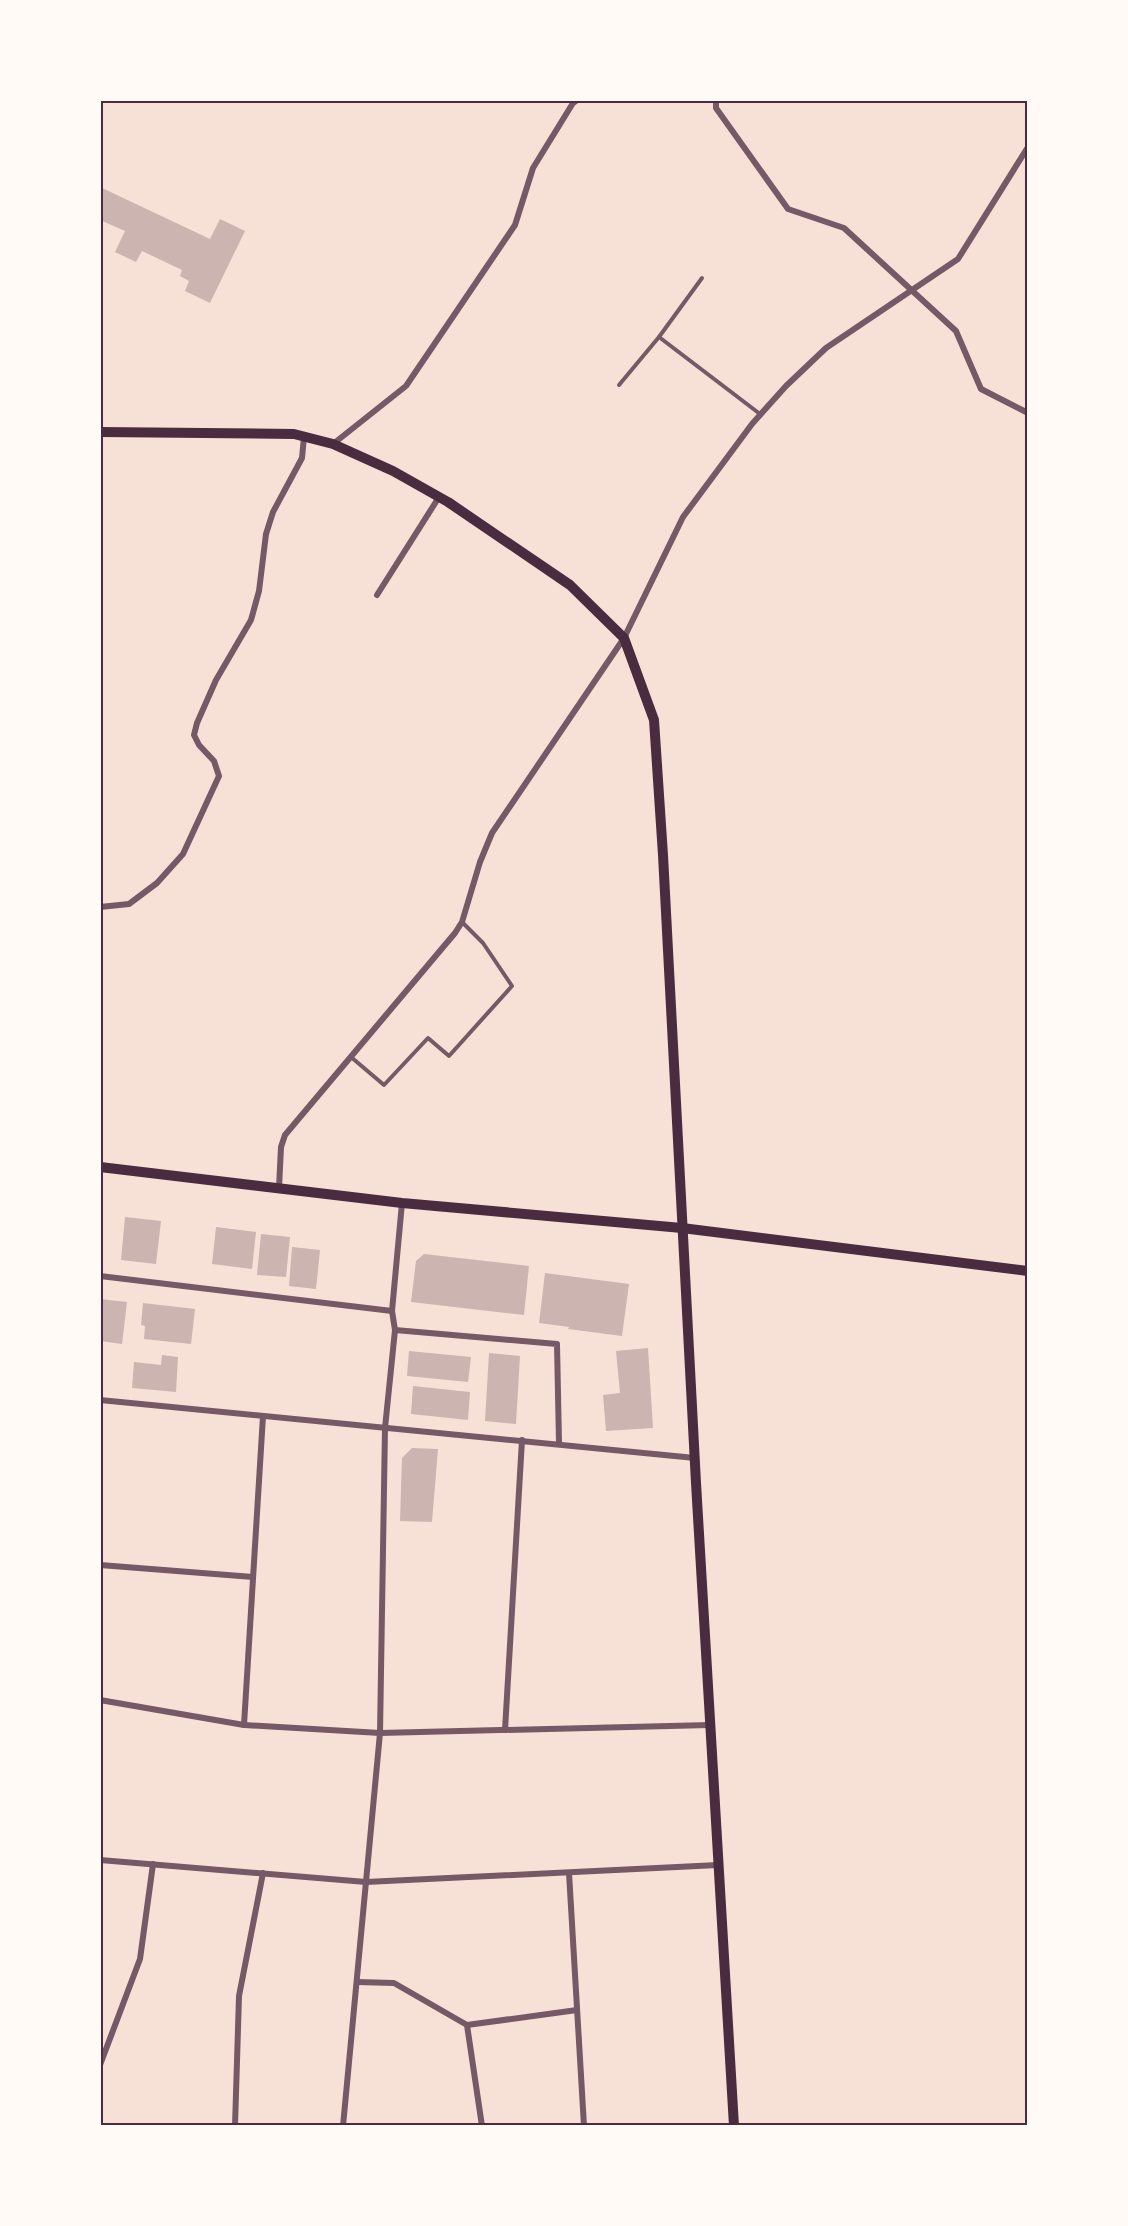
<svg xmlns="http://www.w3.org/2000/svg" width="1128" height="2226" viewBox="0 0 1128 2226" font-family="'Crimson Pro',serif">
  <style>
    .building { fill: #ccb4b1 }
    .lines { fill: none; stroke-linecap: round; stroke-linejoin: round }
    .service { stroke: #755966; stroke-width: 4 }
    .minor { stroke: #755966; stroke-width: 6 }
    .secondary { stroke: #4a2c40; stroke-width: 10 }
    .neatline { fill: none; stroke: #4a2c40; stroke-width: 2 }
  </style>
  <rect width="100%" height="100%" fill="#f7e1d7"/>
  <g class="building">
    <path d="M100 187 210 239 220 219 245 231 210 303 185 291 189 281 180 276 182 270 142 251 136 262 115 252 125 231 100 220Z"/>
    <path d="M125 1217 161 1221 156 1264 121 1260Z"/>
    <path d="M216 1227 256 1232 252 1269 212 1264Z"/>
    <path d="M261 1234 290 1237 286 1277 257 1275Z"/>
    <path d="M292 1247 320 1250 316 1289 289 1286Z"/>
    <path d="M424 1254 529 1266 524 1315 411 1302 416 1261Z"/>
    <path d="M545 1273 629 1284 622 1336 568 1329 569 1327 539 1323Z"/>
    <path d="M100 1299 127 1302 122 1344 100 1341Z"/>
    <path d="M143 1303 195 1309 191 1344 144 1339 145 1326 141 1325Z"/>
    <path d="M648 1348 653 1428 606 1431 603 1395 620 1393 616 1351Z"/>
    <path d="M409 1351 471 1357 468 1382 407 1376Z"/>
    <path d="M489 1353 520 1356 516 1424 485 1421Z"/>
    <path d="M162 1355 178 1357 176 1392 132 1388 134 1362 161 1365Z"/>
    <path d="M413 1386 470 1392 468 1420 411 1414Z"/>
    <path d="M412 1448 438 1449 432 1522 400 1521 402 1458Z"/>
  </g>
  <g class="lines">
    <g class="service">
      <path d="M659 337 760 414"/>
      <path d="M619 385 659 337 702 278"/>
      <path d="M351 1057 384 1085 428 1038 449 1056 512 986 483 943 462 922"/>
    </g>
    <g class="minor">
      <path d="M716 100V108L788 209 844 228 956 331 981 389 1028 413"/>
      <path d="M333 444 406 386 515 225 533 168 573 103 577 100"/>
      <path d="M377 595 439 497"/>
      <path d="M100 907 129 904 157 883 183 854 219 776 214 761 199 745 194 735 197 723 216 680 251 620 259 591 266 534 273 512 302 458 304 437"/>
      <path d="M279 1188 281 1147 285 1135 455 933 462 922 480 862 492 833 624 638 683 517 752 424 786 386 826 348 958 259 1028 147"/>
      <path d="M100 1276 392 1311"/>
      <path d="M395 1330 557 1344 559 1443"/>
      <path d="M100 1400 695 1458"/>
      <path d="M100 1565 253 1577"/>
      <path d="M100 1700 244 1725 380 1733 710 1725"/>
      <path d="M244 1725 263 1416"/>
      <path d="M505 1730 522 1440"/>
      <path d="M100 1860 366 1882 718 1865"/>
      <path d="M569 1873 584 2126"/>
      <path d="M357 1982 394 1983 467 2025 577 2010"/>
      <path d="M467 2025 482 2126"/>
      <path d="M100 2065 140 1959 153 1864"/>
      <path d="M235 2126 239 1996 263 1873"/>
      <path d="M343 2126 380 1733 385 1428 395 1330 392 1311 402 1203"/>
    </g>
    <g class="secondary">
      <path d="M100 432 294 434 333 444 393 471 448 502 570 585 624 638 654 720 663 855 696 1483 734 2126"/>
      <path d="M100 1167 402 1203 682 1228 1028 1271"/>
    </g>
  </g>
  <rect width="1128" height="2226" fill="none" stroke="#fffaf5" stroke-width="204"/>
  <rect x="102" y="102" width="924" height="2022" class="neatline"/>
</svg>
